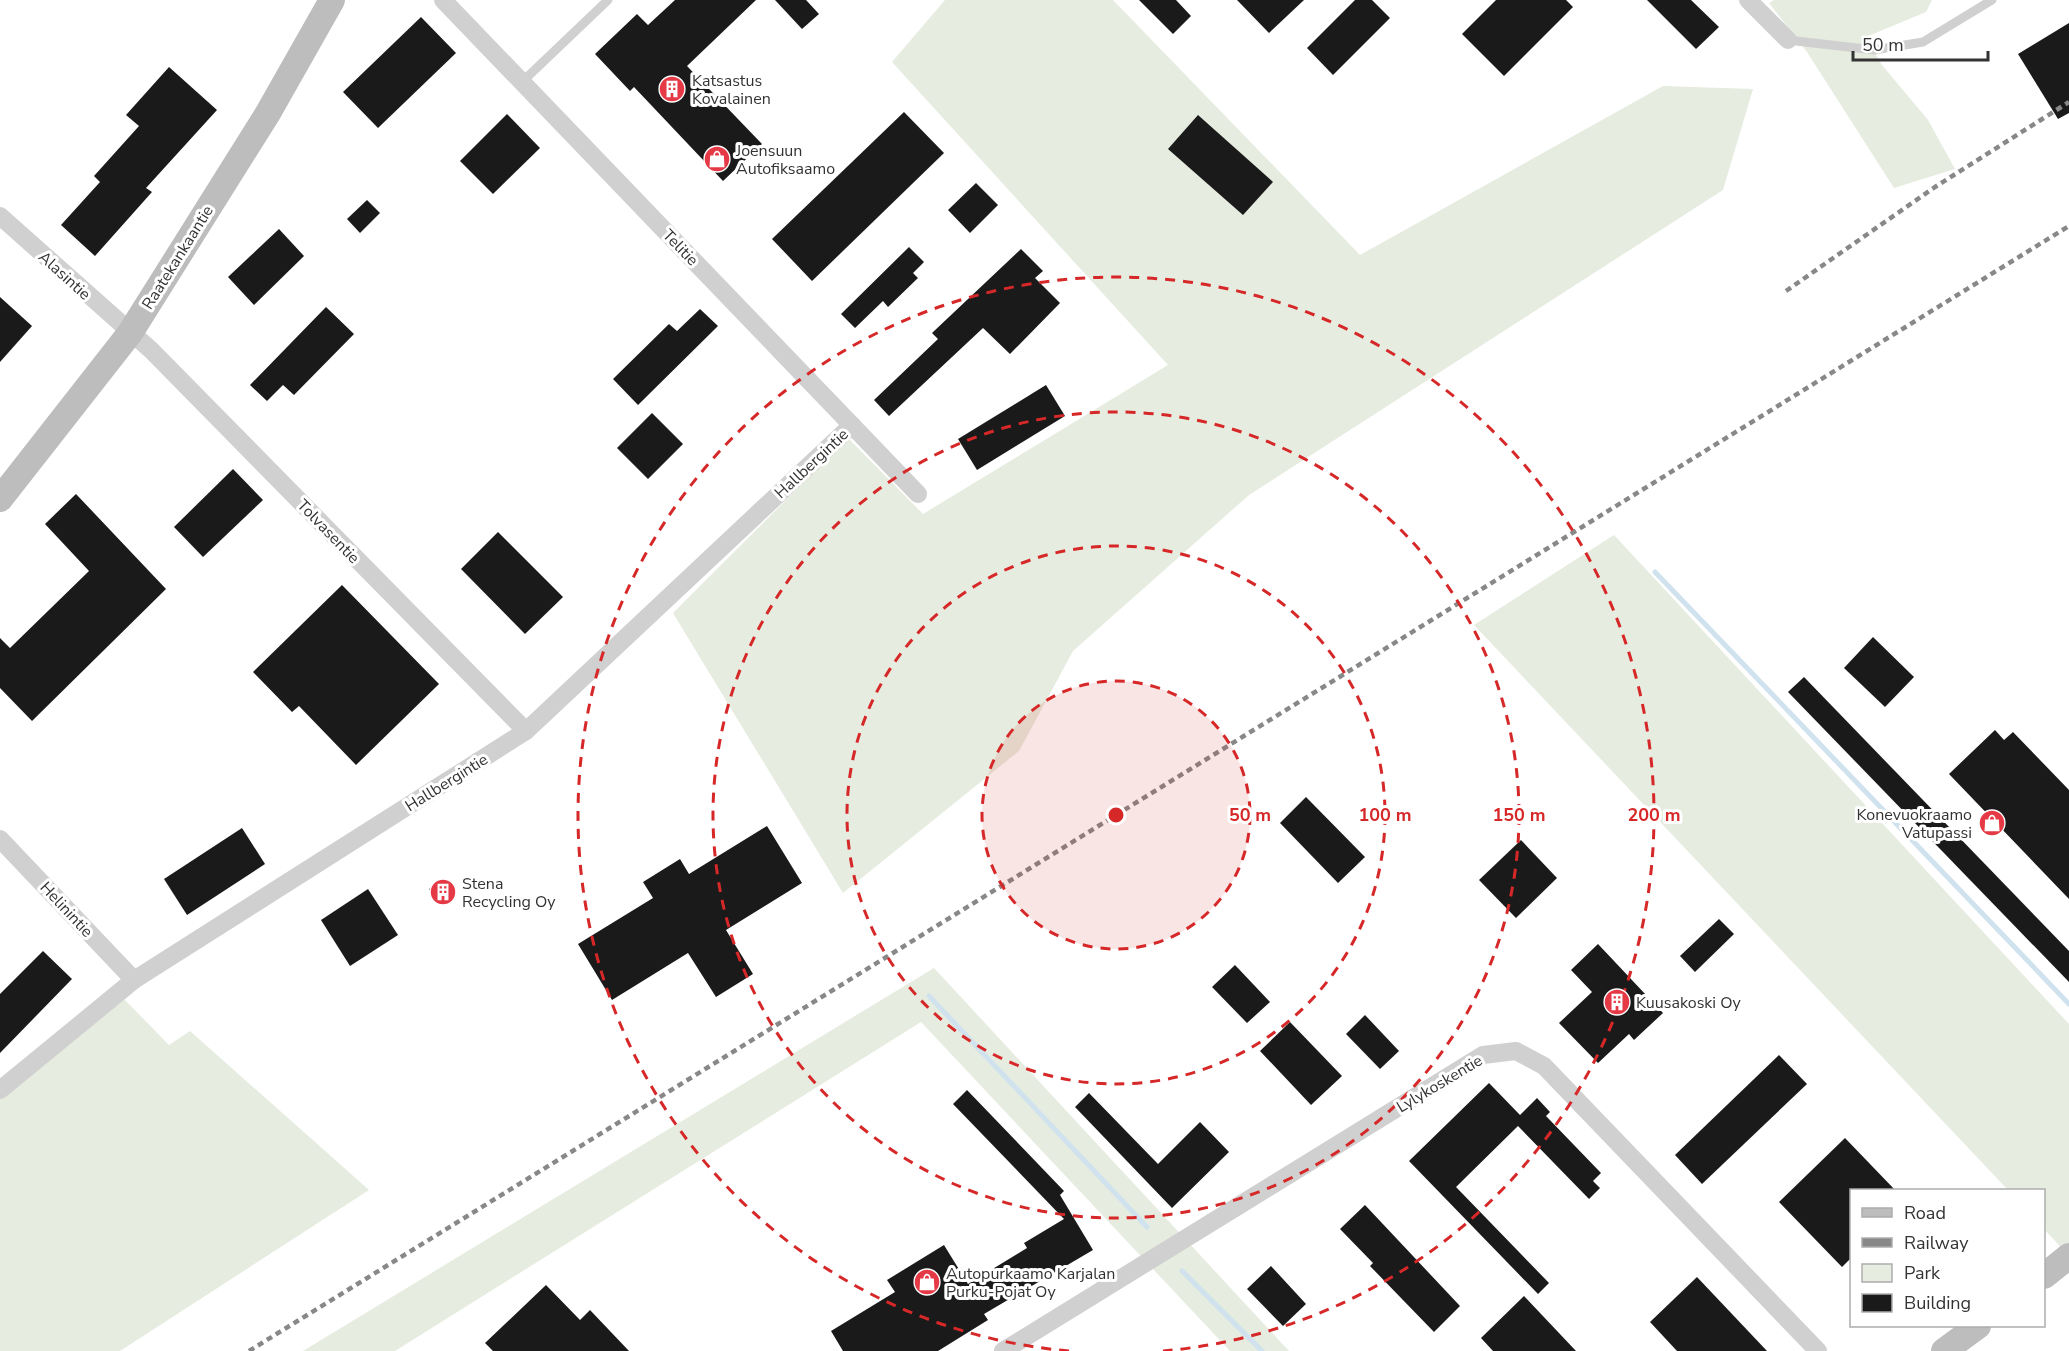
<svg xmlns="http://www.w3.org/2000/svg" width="2069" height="1351" viewBox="0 0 2069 1351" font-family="'Nunito Sans',sans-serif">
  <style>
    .green { fill: #e6ecdf }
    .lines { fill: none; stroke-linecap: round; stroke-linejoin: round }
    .stream { stroke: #cfe2ee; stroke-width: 5 }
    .building { fill: #1a1a1a }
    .lane { stroke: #d0d0d0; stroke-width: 9 }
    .street { stroke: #d0d0d0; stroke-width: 18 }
    .secondary { stroke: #bdbdbd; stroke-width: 26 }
    .rail { stroke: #888; stroke-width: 4.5; stroke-dasharray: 6 4.5; stroke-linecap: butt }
    .ring { fill: none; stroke: #d62828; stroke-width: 3; stroke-dasharray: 10 8 }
    .labels { text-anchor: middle; stroke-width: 6; stroke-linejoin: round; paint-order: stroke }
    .poi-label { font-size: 16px; fill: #333; stroke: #fff; text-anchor: start }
    .street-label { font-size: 16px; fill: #333; stroke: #fff }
    .centre { fill: #d62828; stroke: #fff; stroke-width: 3 }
    .ring-label { font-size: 18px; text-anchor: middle; font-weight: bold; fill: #d62828; stroke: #fff; stroke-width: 6; stroke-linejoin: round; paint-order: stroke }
  </style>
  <rect width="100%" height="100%" fill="#fff"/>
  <g class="green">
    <path d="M945 0H1113L1360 255 1663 86 1753 89 1723 190 1249 495 1073 651 1019 751 843 893 673 613 848 438 923 514 1168 365 892 62Z"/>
    <path d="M1774 0H1932L1926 12 1866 37 1882 65 1928 120 1955 169 1894 188 1807 52 1769 3Z"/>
    <path d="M1614 535 2069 1024V1256L2044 1229V1190H2008L1474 625Z"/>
    <path d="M934 968 1289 1351H1230L921 1022 395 1351H303Z"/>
    <path d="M124 999 169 1045 190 1031 369 1190 120 1351H0V1099Z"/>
  </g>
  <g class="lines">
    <g class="stream">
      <path d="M1655 572 2069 1004"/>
      <path d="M929 996 1147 1227"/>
      <path d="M1182 1271 1262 1351"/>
    </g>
  </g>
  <g class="building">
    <path d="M675 0H756L687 66 762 144 723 181 634 87 630 91 595 54 637 14 648 25Z"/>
    <path d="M775 0H806L819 14 802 29Z"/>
    <path d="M1139 0H1176L1191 16 1173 34Z"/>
    <path d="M1237 0H1304L1269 33Z"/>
    <path d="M1355 0H1372L1390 18 1333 75 1307 48Z"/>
    <path d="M1496 0H1566L1573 7 1504 76 1462 34Z"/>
    <path d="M1647 0H1691L1719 27 1696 49Z"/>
    <path d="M421 17 456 53 378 128 343 92Z"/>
    <path d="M2069 23V113L2058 119 2018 54Z"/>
    <path d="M169 67 217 110 146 188 152 192 95 256 61 225 100 182 94 176 139 126 126 115Z"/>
    <path d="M904 112 944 153 812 281 772 239Z"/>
    <path d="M507 114 540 148 493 194 460 161Z"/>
    <path d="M1198 115 1273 182 1243 215 1168 149Z"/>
    <path d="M976 183 998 205 970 233 948 210Z"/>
    <path d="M367 200 380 213 360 233 347 219Z"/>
    <path d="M279 229 304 256 254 305 228 277Z"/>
    <path d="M909 247 924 262 913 273 918 278 888 307 883 301 855 328 841 314Z"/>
    <path d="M1021 249 1043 271 1035 278 1060 303 1010 354 983 328 889 416 874 400 938 339 932 333Z"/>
    <path d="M0 297 32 326 0 362Z"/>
    <path d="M326 307 354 334 294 395 283 385 267 401 250 385Z"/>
    <path d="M700 309 718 326 638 405 613 379 669 324 677 331Z"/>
    <path d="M1046 385 1065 416 977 470 958 439Z"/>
    <path d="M652 413 683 444 648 479 617 448Z"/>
    <path d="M233 469 263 500 203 557 174 527Z"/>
    <path d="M76 494 166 589 32 721 0 688V638L10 648 89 571 45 524Z"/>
    <path d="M498 532 563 597 525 634 461 569Z"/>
    <path d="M342 585 439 684 356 765 299 706 292 712 253 672Z"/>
    <path d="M1873 637 1914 677 1885 707 1844 668Z"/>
    <path d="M1804 677 2069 951V982L1788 692Z"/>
    <path d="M1995 730 2004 740 2013 732 2069 790V899L1949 774Z"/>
    <path d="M1306 797 1365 857 1338 883 1280 823Z"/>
    <path d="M767 826 802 883 726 930 753 974 716 997 688 953 612 1000 578 944 653 898 643 882 680 859 689 874Z"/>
    <path d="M242 828 265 864 187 915 164 879Z"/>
    <path d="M1521 840 1557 878 1516 918 1479 880Z"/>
    <path d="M445 879 456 895 440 905 429 889Z"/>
    <path d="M368 889 398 935 350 966 321 920Z"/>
    <path d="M1719 919 1734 934 1695 972 1680 956Z"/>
    <path d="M1598 944 1663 1013 1634 1040 1629 1034 1598 1063 1559 1023 1592 992 1571 970Z"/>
    <path d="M43 951 72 979 0 1053V994Z"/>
    <path d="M1235 965 1270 1002 1247 1023 1212 987Z"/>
    <path d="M1365 1015 1399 1051 1380 1069 1346 1034Z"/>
    <path d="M1290 1022 1342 1076 1311 1105 1260 1051Z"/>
    <path d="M1779 1055 1807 1084 1702 1184 1675 1155Z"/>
    <path d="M1489 1083 1520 1115 1537 1098 1550 1112 1546 1116 1601 1173 1593 1181 1600 1188 1589 1199 1518 1126 1456 1187 1549 1283 1538 1294 1409 1161Z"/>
    <path d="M967 1090 1064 1191 1060 1195 1093 1250 984 1314 988 1320 938 1351H843L831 1331 895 1292 887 1280 944 1245 968 1284 1027 1248 1024 1243 1064 1219 953 1104Z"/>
    <path d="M1089 1093 1158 1164 1200 1122 1229 1152 1172 1208 1075 1107Z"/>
    <path d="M1845 1138 1896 1191H1851V1258L1842 1267 1779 1202Z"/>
    <path d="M1365 1205 1460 1306 1434 1332 1370 1266 1373 1263 1340 1229Z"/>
    <path d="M1271 1266 1306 1304 1283 1326 1247 1289Z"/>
    <path d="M1697 1277 1767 1351H1677L1650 1322Z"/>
    <path d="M546 1285 580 1320 590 1310 629 1351H493L485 1343Z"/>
    <path d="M1524 1296 1576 1351H1493L1481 1338Z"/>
  </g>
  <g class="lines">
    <g class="lane">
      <path d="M1788 40 1874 50 1923 42 1992 0"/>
      <path d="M522 82 608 0"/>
    </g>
    <g class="street">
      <path d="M443 0 918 494"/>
      <path d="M1748 0 1788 40"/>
      <path d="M0 216 151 350 526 731"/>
      <path d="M0 839 134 980"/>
      <path d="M0 1090 134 980 526 731 852 425"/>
      <path d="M1003 1351 1483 1055 1516 1051 1544 1066 1818 1351"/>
    </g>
    <g class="secondary">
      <path d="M0 499 130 333 268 113 332 0"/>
      <path d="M2044 1276 2069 1256"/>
      <path d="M1944 1351 1978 1326"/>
    </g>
    <g class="rail">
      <path d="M1786 291 1935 187 2069 102"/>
      <path d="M249 1351 2069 226"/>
    </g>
  </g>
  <circle cx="1116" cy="815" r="134" fill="#d62828" fill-opacity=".12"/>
  <g class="ring">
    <circle cx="1116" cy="815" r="134"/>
    <circle cx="1116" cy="815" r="269"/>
    <circle cx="1116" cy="815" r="403"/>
    <path d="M1069 1351A538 538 0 1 1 1163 1351"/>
  </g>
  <defs>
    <symbol id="building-disc" viewBox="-11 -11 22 22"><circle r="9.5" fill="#e63946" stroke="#fff"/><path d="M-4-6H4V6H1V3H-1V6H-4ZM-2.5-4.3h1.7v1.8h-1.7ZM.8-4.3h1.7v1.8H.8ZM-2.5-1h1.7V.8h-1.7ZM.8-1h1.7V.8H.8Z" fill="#fff"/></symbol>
    <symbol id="shop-disc" viewBox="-11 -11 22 22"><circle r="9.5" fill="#e63946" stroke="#fff"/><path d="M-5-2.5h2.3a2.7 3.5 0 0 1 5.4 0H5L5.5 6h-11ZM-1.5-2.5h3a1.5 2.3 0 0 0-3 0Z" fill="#fff"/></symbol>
  </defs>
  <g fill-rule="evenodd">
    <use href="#building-disc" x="657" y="74" width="30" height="30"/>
    <use href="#shop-disc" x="702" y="144" width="30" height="30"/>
    <use href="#shop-disc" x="1977" y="808" width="30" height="30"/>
    <use href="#building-disc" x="428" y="877" width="30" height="30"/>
    <use href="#building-disc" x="1602" y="987" width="30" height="30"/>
    <use href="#shop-disc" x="912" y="1267" width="30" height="30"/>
  </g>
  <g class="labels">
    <g class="poi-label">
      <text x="692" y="86">Katsastus<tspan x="692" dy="18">Kovalainen</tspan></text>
      <text x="736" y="156">Joensuun<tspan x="736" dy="18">Autofiksaamo</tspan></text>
      <text x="1972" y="820" text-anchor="end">Konevuokraamo<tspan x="1972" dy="18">Vatupassi</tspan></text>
      <text x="462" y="889">Stena<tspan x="462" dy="18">Recycling Oy</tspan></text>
      <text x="1636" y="1008">Kuusakoski Oy</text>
      <text x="946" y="1279">Autopurkaamo Karjalan<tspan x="946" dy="18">Purku-Pojat Oy</tspan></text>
    </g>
    <g class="street-label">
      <text transform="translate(681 247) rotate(46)" y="6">Telitie</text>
      <text transform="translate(177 257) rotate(-58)" y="6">Raatekankaantie</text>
      <text transform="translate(65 275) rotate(42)" y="6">Alasintie</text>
      <text transform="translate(811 463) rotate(-43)" y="6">Hallbergintie</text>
      <text transform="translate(329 531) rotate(46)" y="6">Tolvasentie</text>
      <text transform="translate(446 782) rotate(-32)" y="6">Hallbergintie</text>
      <text transform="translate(67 909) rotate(47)" y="6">Helinintie</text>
      <text transform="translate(1439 1083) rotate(-31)" y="6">Lylykoskentie</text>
    </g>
  </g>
  <circle cx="1116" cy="815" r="9" class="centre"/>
  <g class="ring-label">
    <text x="1250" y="821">50 m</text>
    <text x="1385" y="821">100 m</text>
    <text x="1519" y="821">150 m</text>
    <text x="1654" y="821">200 m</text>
  </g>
  <rect x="1850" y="1189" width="195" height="138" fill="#ffffff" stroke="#adadad" stroke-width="1.5"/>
  <rect x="1862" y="1208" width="30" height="9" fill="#bdbdbd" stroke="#adadad" stroke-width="1.5"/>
  <text x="1904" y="1219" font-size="18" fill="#333333">Road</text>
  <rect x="1862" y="1238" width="30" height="9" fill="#888888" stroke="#adadad" stroke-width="1.5"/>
  <text x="1904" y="1249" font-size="18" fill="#333333">Railway</text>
  <rect x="1862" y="1264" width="30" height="18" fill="#e6ecdf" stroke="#adadad" stroke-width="1.5"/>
  <text x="1904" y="1279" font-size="18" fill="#333333">Park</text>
  <rect x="1862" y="1294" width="30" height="18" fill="#1a1a1a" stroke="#adadad" stroke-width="1.5"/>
  <text x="1904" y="1309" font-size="18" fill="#333333">Building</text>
  <path d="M1853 51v9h135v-9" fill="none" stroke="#333333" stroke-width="3"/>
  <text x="1862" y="51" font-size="18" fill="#333333" stroke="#ffffff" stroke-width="4.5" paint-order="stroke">50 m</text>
</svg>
